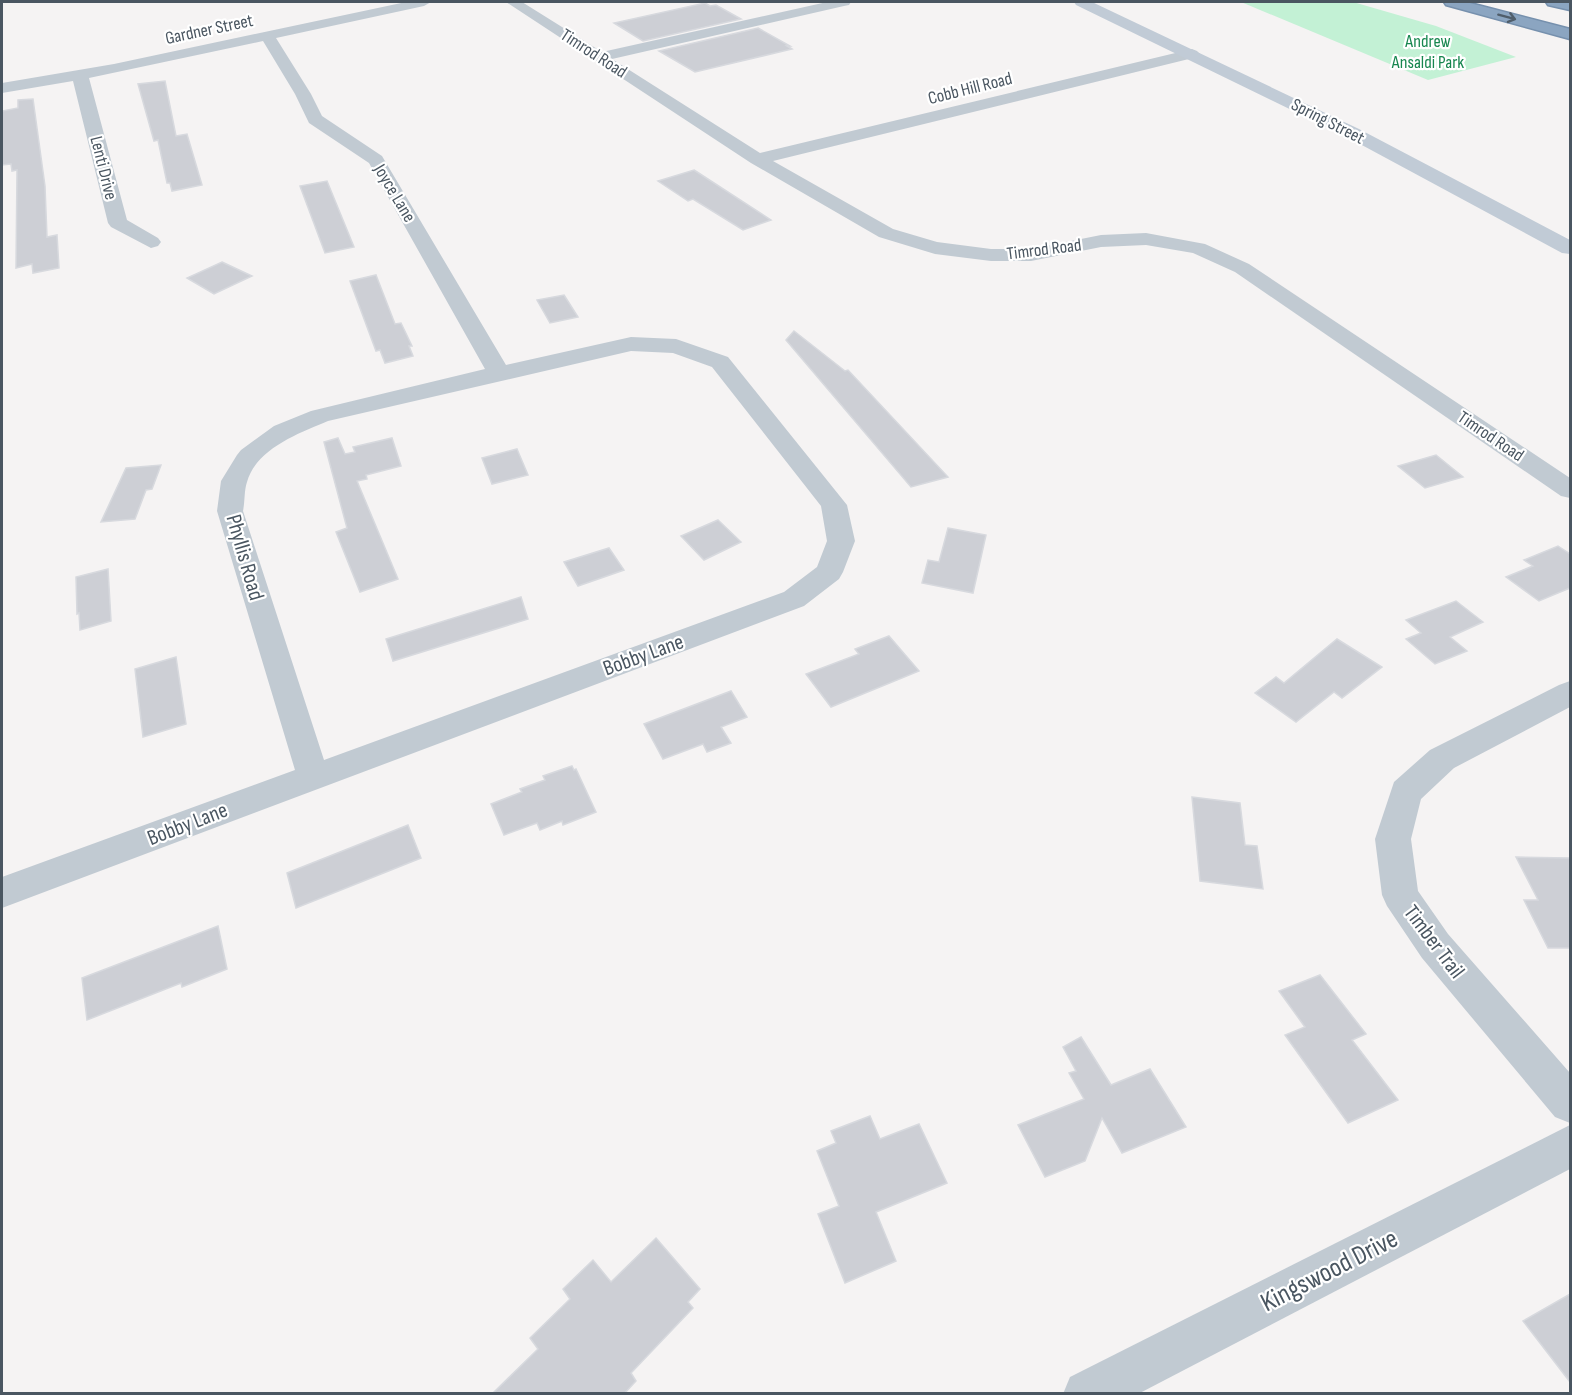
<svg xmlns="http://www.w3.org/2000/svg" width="1572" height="1395" viewBox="0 0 1572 1395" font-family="'Sofia Sans Condensed',sans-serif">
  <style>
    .green { fill: #c3f1d5 }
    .building { fill: #cdcfd5; stroke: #d7d9de; stroke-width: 1.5 }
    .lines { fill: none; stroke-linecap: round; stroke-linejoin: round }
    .highway-casing { stroke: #7690ad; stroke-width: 3 }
    .street { fill: #c1cad2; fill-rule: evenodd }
    .secondary { fill: #c1cbd6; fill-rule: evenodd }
    .highway { fill: #8ba5c1; fill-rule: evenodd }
    .oneway { stroke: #505e6b }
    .labels { text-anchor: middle; stroke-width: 4.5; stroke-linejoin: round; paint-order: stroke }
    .far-street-label { font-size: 18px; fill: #4a5661; stroke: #fff }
    .far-park-label { font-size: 18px; fill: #17864f; stroke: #fff }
    .street-label { font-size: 22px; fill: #4a5661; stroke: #fff }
    .near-street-label { font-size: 27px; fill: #4a5661; stroke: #fff }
  </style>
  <rect width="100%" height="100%" fill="#f5f3f3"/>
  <path class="green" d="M1241 2H1353L1436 26 1516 57 1428 80Z"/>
  <g class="building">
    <path d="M705 3 710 6 716 5 741 19 643 41 614 23Z"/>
    <path d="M758 28 790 46H787L792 49 695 72 659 51Z"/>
    <path d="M165 81 176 136 187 134 202 185 172 191 170 183H167L158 140 154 141 138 84Z"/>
    <path d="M33 99 45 186 47 237 57 235 59 268 33 273 32 264 16 268 17 170 12 171 11 164 2 165V111L18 108V100Z"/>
    <path d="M694 170 771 220 743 230 693 199 688 201 658 181Z"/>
    <path d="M327 181 354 247 325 253 300 186Z"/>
    <path d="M222 262 252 276 214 294 187 278Z"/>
    <path d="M376 275 395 324 401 323 412 346H409L413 356 385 363 380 350 376 351 350 281Z"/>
    <path d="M564 295 578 317 550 323 537 300Z"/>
    <path d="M794 331 845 371 848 370 948 477 911 487 786 340Z"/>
    <path d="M338 438 345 454 355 452 353 447 392 438 401 466 366 475 367 479 357 481 398 579 360 592 336 532 347 528 324 442Z"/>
    <path d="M517 449 528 475 492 484 482 458Z"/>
    <path d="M1436 455 1463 477 1425 488 1398 466Z"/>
    <path d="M161 465 152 489 146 490 135 519 101 522 126 468Z"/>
    <path d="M718 520 741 542 704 560 681 536Z"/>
    <path d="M948 528 986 535 973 593 922 583 928 560 939 562Z"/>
    <path d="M1558 546 1570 554V588L1539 601 1506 577 1533 566 1524 560Z"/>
    <path d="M609 548 624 570 578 586 564 562Z"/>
    <path d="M108 569 111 621 80 630 79 613 77 614 76 577Z"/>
    <path d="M521 597 528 619 393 661 386 639Z"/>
    <path d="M1456 601 1483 622 1450 637 1467 651 1435 664 1406 639 1421 633 1406 620Z"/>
    <path d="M889 636 919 671 831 707 806 674 859 654 855 649Z"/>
    <path d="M1337 639 1382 667 1342 698 1334 692 1296 722 1255 693 1276 677 1284 683Z"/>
    <path d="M176 657 186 724 143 737 135 669Z"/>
    <path d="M731 691 747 717 721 727 731 743 707 752 703 744 663 759 644 724Z"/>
    <path d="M572 766 574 770 576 769 596 812 563 825 562 821 540 830 537 823 504 835 491 804 522 792 520 789 545 780 543 776Z"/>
    <path d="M1192 797 1240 803 1245 845 1257 846 1263 889 1200 881Z"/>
    <path d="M408 825 421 858 296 908 287 873Z"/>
    <path d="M1516 857 1570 858V948H1548L1524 900H1538Z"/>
    <path d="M218 926 227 969 182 987 181 983 87 1020 82 978Z"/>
    <path d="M1320 975 1366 1034 1352 1040 1398 1100 1348 1123 1285 1035 1305 1027 1279 991Z"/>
    <path d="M1081 1037 1111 1085 1150 1069 1186 1127 1122 1153 1102 1118 1085 1161 1045 1177 1018 1125 1084 1099 1069 1073 1076 1071 1063 1047Z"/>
    <path d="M870 1116 880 1139 919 1124 947 1183 876 1212 896 1261 845 1283 818 1214 839 1206 817 1151 836 1143 831 1131Z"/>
    <path d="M656 1238 700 1289 688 1302 693 1308 631 1373 636 1381 624 1394H492L538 1349 530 1338 570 1299 563 1289 593 1260 611 1282Z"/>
    <path d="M1570 1294V1382L1523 1321Z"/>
  </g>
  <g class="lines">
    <defs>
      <g id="highway">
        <path d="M1444 2H1466L1570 29V39L1446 5Z"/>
        <path d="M1546 2H1570V10L1548 5Z"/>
      </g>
    </defs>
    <use href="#highway" class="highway-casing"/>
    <g class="street">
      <path d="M406 2H431L424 6 276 38 311 94 322 116 382 156 506 365 631 337 676 339 728 357 847 505 855 541 843 572 839 579 804 606 2 908V877L295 770 217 511 221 481 237 455 241 450 274 426 311 411 485 369 369 163 309 123 295 94 263 41 89 78 127 220 158 238 161 242 158 246 151 248 111 227 108 223 73 81 2 93V83L114 64ZM631 351 673 353 712 367 821 506 827 541 817 567 784 592 324 760 243 511C245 502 244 491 247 482 256 449 299 433 328 421Z"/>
      <path d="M506 2H522L602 52 827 2H851L849 5 844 6 612 59 760 153 1192 49 1197 51 1200 54 1197 57 773 161 893 229 937 242 991 249H1031L1101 235 1146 233 1205 244 1249 264 1570 478V498L1561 496 1235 272 1193 253 1146 245 1101 247 1031 261H991L935 254 879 237 751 163Z"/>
      <path d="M1570 681V707L1454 768 1421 799 1411 839 1418 891 1448 934 1570 1073V1123L1555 1117 1422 958 1387 906 1382 895 1375 839 1394 782 1430 750 1559 685Z"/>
      <path d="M1570 1125V1169L1138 1394H1063L1070 1377Z"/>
    </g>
    <path class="secondary" d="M1074 2H1092L1359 129 1570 240V254L1562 253 1347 137 1076 5Z"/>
    <use href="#highway" class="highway"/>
  </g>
  <defs><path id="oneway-shaft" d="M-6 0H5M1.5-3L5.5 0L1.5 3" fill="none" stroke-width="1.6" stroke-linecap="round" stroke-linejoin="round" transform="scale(1.5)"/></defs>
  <use class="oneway" href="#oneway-shaft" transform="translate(1507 17) rotate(15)"/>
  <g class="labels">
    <g class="far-street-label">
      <text transform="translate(209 29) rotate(-12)" y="6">Gardner Street</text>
      <text transform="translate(594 53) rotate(33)" y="6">Timrod Road</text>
      <text transform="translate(970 88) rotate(-14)" y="6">Cobb Hill Road</text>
      <text transform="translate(1328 121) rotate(27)" y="6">Spring Street</text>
      <text transform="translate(104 168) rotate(76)" y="6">Lenti Drive</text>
      <text transform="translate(395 193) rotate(59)" y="6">Joyce Lane</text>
      <text transform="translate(1044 249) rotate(-7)" y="6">Timrod Road</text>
      <text transform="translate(1491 436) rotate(34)" y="6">Timrod Road</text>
    </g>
    <g class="far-park-label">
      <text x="1428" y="47">Andrew<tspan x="1428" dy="21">Ansaldi Park</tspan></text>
    </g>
    <g class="street-label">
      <text transform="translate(246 557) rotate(74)" y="8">Phyllis Road</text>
      <text transform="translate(643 654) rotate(-20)" y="8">Bobby Lane</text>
      <text transform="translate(187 823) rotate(-21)" y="8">Bobby Lane</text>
      <text transform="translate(1435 941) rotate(53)" y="8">Timber Trail</text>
    </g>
    <g class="near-street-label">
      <text transform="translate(1329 1270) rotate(-27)" y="9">Kingswood Drive</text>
    </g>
  </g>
  <rect width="1572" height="1395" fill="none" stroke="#4a5661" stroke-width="6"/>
</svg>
